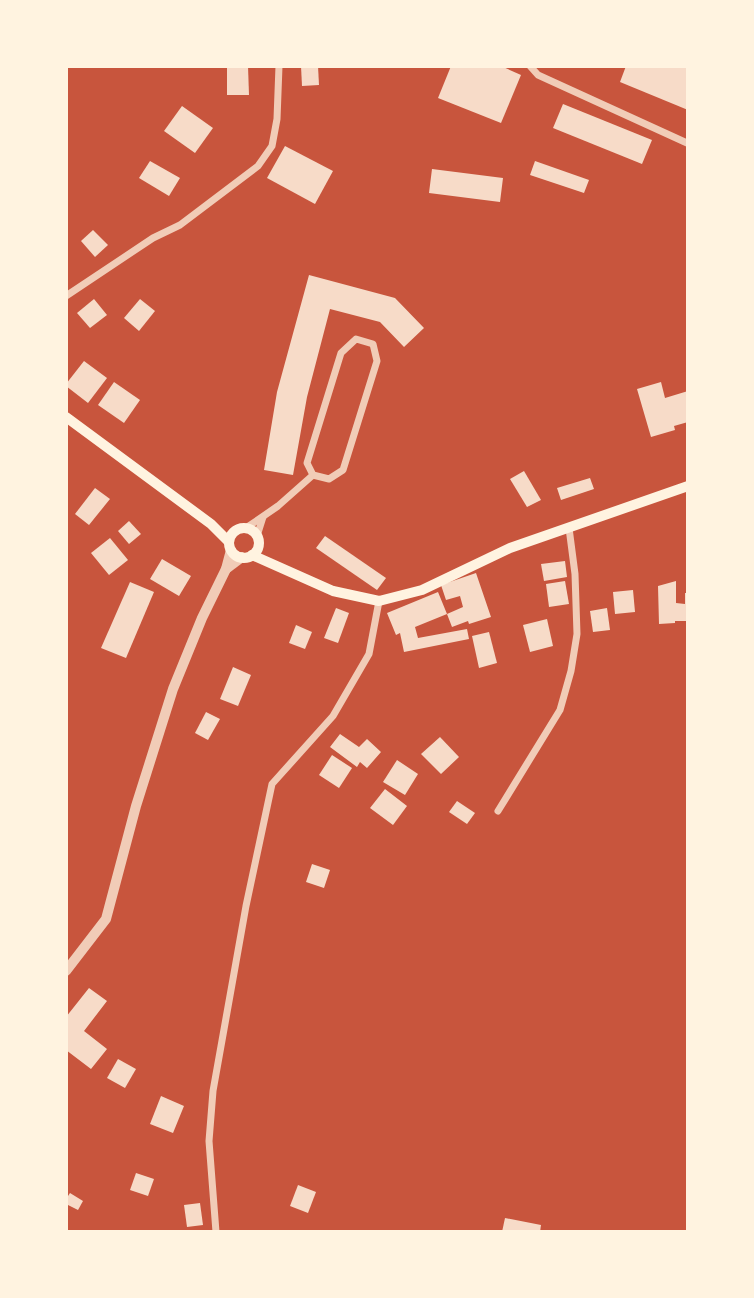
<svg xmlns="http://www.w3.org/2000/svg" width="754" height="1298" viewBox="0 0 754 1298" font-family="'Libre Baskerville',serif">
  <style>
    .building { fill: #f7dbc8 }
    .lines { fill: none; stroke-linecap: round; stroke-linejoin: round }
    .minor { stroke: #f1ccb7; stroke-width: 7 }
    .tertiary { stroke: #f1ccb7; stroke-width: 10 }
    .secondary { stroke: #fff3e0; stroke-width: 10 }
  </style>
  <rect width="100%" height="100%" fill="#c8553d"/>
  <g class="building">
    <path d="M227 66H248L249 95H227Z"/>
    <path d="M301 66H318L319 85 302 86Z"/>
    <path d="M451 66H501L521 75 501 123 438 98Z"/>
    <path d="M626 66H688V110L620 82Z"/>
    <path d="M563 104 652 140 642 164 553 128Z"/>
    <path d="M182 106 213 128 195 153 164 131Z"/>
    <path d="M285 146 333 171 315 204 267 178Z"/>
    <path d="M150 161 180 178 169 196 139 178Z"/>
    <path d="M535 161 589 180 584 193 530 175Z"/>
    <path d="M432 169 503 178 500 202 429 193Z"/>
    <path d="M93 230 108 245 95 257 81 241Z"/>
    <path d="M309 275 395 298 424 328 404 347 380 322 330 309 307 397 293 475 264 470 277 392Z"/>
    <path d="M94 299 107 315 90 328 77 313Z"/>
    <path d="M140 299 155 311 139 331 124 318Z"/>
    <path d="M84 361 107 378 88 403 66 386V384Z"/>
    <path d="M114 382 140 400 124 423 98 405Z"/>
    <path d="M661 382 665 398 688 391V422L674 426 675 430 651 437 637 389Z"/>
    <path d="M524 471 541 500 527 507 510 479Z"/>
    <path d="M590 478 594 489 561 500 557 488Z"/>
    <path d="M95 488 110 499 89 525 75 514Z"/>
    <path d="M129 521 141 534 129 544 118 531Z"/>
    <path d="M325 536 386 578 377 590 316 548Z"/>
    <path d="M110 538 128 560 109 575 91 553Z"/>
    <path d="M162 559 191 576 179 596 150 579Z"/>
    <path d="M565 561 567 577 544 581 541 564Z"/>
    <path d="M476 573 491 617 469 624 468 621 452 627 447 614 463 607 460 596 446 600 441 585Z"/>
    <path d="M565 581 569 604 549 607 546 584Z"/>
    <path d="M676 581V603L685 604V593H688V621H675V623L659 624 658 586Z"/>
    <path d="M130 582 154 592 126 658 101 648Z"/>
    <path d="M633 590 635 612 615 614 613 592Z"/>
    <path d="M438 592 447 614 415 627 418 638 467 629 469 639 404 652 400 633 396 635 387 613Z"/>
    <path d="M336 608 349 613 338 643 324 638Z"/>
    <path d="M607 608 610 630 593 632 590 611Z"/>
    <path d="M547 619 553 646 530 652 523 625Z"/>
    <path d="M296 625 312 632 305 649 289 643Z"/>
    <path d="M489 632 497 663 479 668 472 636Z"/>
    <path d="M233 667 251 675 238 706 220 699Z"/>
    <path d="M206 712 220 719 208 740 195 733Z"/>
    <path d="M340 734 359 747 367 739 381 752 367 768 360 762 357 767 330 747Z"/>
    <path d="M440 737 459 757 441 774 421 754Z"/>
    <path d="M332 755 352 768 339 788 319 775Z"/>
    <path d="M397 760 418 774 405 795 383 782Z"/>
    <path d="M385 789 407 806 393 825 370 808Z"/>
    <path d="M457 801 475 813 467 824 449 812Z"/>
    <path d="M312 864 330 870 324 888 306 882Z"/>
    <path d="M89 988 107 1001 84 1031 107 1049 91 1069 66 1050V1017Z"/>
    <path d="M118 1059 136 1069 125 1088 107 1078Z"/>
    <path d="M161 1096 184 1106 173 1133 150 1124Z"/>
    <path d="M136 1173 154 1179 148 1196 130 1190Z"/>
    <path d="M298 1185 316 1192 308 1213 290 1206Z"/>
    <path d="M70 1193 83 1201 78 1210 66 1204V1199Z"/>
    <path d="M200 1203 203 1225 187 1227 184 1205Z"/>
    <path d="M505 1218 541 1225 540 1232H502Z"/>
  </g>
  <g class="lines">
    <g class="minor">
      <path d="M530 66 538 75 687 143"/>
      <path d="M66 296 153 238 180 225 258 166 272 146 277 119 279 66"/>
      <path d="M356 339 373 344 377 361 343 470 329 479 313 475 307 463 341 353Z"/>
      <path d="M246 528 278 506 313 475"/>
      <path d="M257 536 263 517"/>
      <path d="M498 811 560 710 571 671 577 634 575 574 569 528"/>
      <path d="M216 1232 209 1141 213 1091 246 906 272 784 333 716 369 654 379 601"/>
    </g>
    <g class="tertiary">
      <path d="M226 569 242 557"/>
      <path d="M66 971 106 919 136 806 173 689 202 618 226 569 231 550"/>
    </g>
    <g class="secondary">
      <path d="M66 417 211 524 229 542"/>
      <circle cx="244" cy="543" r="15"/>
      <path d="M252 555 333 591 379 601 422 590 510 548 688 486"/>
    </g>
  </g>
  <rect width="754" height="1298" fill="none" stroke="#fff3e0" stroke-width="136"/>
</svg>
